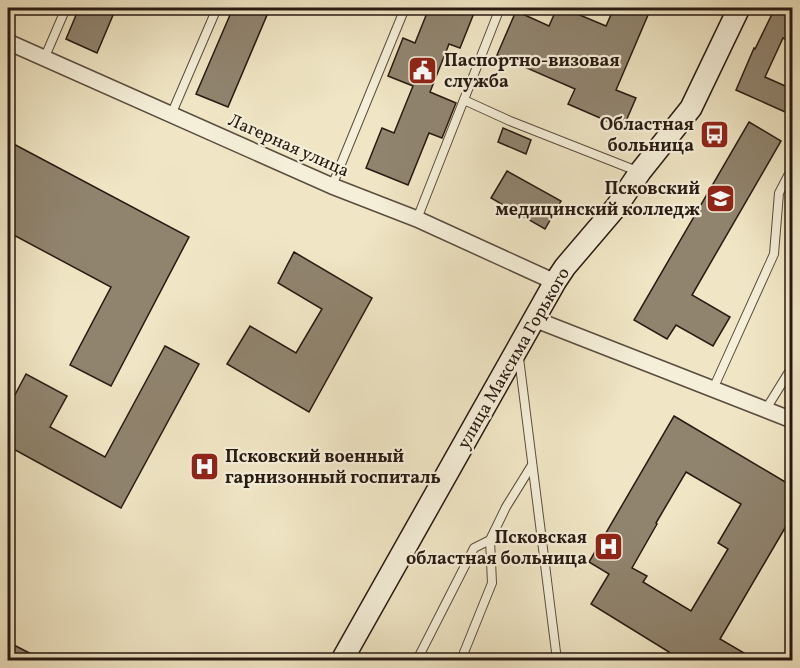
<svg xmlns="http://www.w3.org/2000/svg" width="800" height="668" viewBox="0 0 800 668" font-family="Vollkorn,serif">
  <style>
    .building { fill: #90846f; stroke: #281a12; stroke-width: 1.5; fill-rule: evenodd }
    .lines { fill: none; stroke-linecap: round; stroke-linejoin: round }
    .lane-casing { stroke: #5a4d3f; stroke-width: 10 }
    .street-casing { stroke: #5a4d3f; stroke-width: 18 }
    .secondary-casing { stroke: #281a12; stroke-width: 24 }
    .lane { stroke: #f5efd9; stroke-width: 8 }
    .street { stroke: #f5efd9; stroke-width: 15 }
    .secondary { stroke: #f5efd9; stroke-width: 21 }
    .labels { text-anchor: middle; stroke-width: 4.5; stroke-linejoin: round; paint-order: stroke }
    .poi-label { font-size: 18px; font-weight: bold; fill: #281a12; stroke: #f5efd9; text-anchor: end }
    .street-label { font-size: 18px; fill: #281a12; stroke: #f5efd9 }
  </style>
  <rect width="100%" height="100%" fill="#f0e6c5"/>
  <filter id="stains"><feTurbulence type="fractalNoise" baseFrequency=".00333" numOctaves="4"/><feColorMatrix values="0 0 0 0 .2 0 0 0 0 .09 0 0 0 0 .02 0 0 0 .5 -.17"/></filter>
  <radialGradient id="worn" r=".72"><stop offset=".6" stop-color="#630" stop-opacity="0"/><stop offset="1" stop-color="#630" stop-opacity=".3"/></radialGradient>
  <g class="building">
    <path d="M79 8H116L97 53 66 39Z"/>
    <path d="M233 8H270L228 107 196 94Z"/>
    <path d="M429 8H476L460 48 449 44 430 92 456 103 442 138 429 133 408 185 366 168 382 128 394 133 413 86 388 76 403 38 415 43Z"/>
    <path d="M557 8H563L606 26 614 8H651L616 90 636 98 623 128 568 104 575 89 497 55 516 11 549 26Z"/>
    <path d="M775 8H792V43L783 38 765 77 792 89V115L736 90 754 48 755 49Z"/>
    <path d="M749 122 781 141 692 295 730 317 713 346 676 325 667 339 634 320Z"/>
    <path d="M503 128 531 140 526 154 498 142Z"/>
    <path d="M8 141 189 237 111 386 70 365 111 287 8 232Z"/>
    <path d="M507 171 561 201 545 229 491 198Z"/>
    <path d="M294 252 372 298 309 412 227 364 250 326 296 353 322 309 278 283Z"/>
    <path d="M165 346 199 364 121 508 8 446V408L26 374 67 396 50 427 105 457Z"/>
    <path d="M674 416 792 486V516L720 639 756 660H663L669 652 591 604 609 574 589 562ZM686 472 741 504 718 543 728 549 691 611 643 582 647 576 632 568 657 524 656 523Z"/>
    <path d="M8 642 43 660H8Z"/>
  </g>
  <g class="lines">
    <defs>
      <g id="lane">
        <path d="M44 59 66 8"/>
        <path d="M464 100 510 121 637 171"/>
        <path d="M171 115 217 8"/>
        <path d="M332 186 405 8"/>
        <path d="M417 219 500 8"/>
        <path d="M519 358 557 660"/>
        <path d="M713 389 774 254 779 193 792 168"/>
        <path d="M766 409 792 367"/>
        <path d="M417 660 474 548 490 540"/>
        <path d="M461 660 492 583 490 540 506 507 532 465"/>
      </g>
      <g id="street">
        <path d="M8 42 332 186 417 219 555 282"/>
        <path d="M534 319 792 420"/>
      </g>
      <path id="secondary" d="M342 660 555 282 565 267 617 206 640 172 691 108 739 8"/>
    </defs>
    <use href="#lane" class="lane-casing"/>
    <use href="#street" class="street-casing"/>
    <use href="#secondary" class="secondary-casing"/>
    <use href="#lane" class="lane"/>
    <use href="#street" class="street"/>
    <use href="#secondary" class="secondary"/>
  </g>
  <defs>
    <symbol id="civic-square" viewBox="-11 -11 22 22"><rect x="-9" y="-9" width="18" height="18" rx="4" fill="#8f2418" stroke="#f5efd9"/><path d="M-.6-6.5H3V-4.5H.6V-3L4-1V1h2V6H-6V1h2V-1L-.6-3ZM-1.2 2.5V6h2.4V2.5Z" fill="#fff"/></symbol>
    <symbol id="bus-square" viewBox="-11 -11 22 22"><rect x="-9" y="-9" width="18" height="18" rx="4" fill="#8f2418" stroke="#f5efd9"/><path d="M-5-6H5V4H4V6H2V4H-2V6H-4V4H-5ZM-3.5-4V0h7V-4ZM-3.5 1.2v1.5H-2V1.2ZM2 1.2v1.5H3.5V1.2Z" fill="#fff"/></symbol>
    <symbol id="university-square" viewBox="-11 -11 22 22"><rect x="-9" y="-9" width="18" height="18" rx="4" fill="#8f2418" stroke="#f5efd9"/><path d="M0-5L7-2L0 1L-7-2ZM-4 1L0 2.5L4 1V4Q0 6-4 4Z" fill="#fff"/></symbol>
    <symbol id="hospital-square" viewBox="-11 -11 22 22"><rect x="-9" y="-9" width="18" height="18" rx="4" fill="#8f2418" stroke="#f5efd9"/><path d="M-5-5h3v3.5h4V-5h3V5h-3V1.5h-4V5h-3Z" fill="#fff"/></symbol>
  </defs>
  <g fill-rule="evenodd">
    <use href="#civic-square" x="406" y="54" width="33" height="33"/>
    <use href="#bus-square" x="698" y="118" width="33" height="33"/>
    <use href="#university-square" x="704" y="182" width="33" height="33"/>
    <use href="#hospital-square" x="188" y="450" width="33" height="33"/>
    <use href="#hospital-square" x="592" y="530" width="33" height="33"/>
  </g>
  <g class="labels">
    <g class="poi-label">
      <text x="444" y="66" text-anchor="start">Паспортно-визовая<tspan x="444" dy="21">служба</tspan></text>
      <text x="694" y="130">Областная<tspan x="694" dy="21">больница</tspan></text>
      <text x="700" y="194">Псковский<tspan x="700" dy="21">медицинский колледж</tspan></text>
      <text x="225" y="462" text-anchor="start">Псковский военный<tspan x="225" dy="21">гарнизонный госпиталь</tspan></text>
      <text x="587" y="543">Псковская<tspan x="587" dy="21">областная больница</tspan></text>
    </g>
    <g class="street-label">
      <text transform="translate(289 145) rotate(24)" y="6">Лагерная улица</text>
      <text transform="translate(513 358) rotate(-60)" y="6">улица Максима Горького</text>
    </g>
  </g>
  <rect width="800" height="668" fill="none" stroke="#f0e6c5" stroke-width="30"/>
  <rect x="9" y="9" width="782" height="650" fill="none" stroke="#281a12" stroke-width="3"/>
  <rect x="15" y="15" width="770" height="638" fill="none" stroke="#281a12" stroke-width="1.5"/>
  <rect width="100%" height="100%" filter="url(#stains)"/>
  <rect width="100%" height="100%" fill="url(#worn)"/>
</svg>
